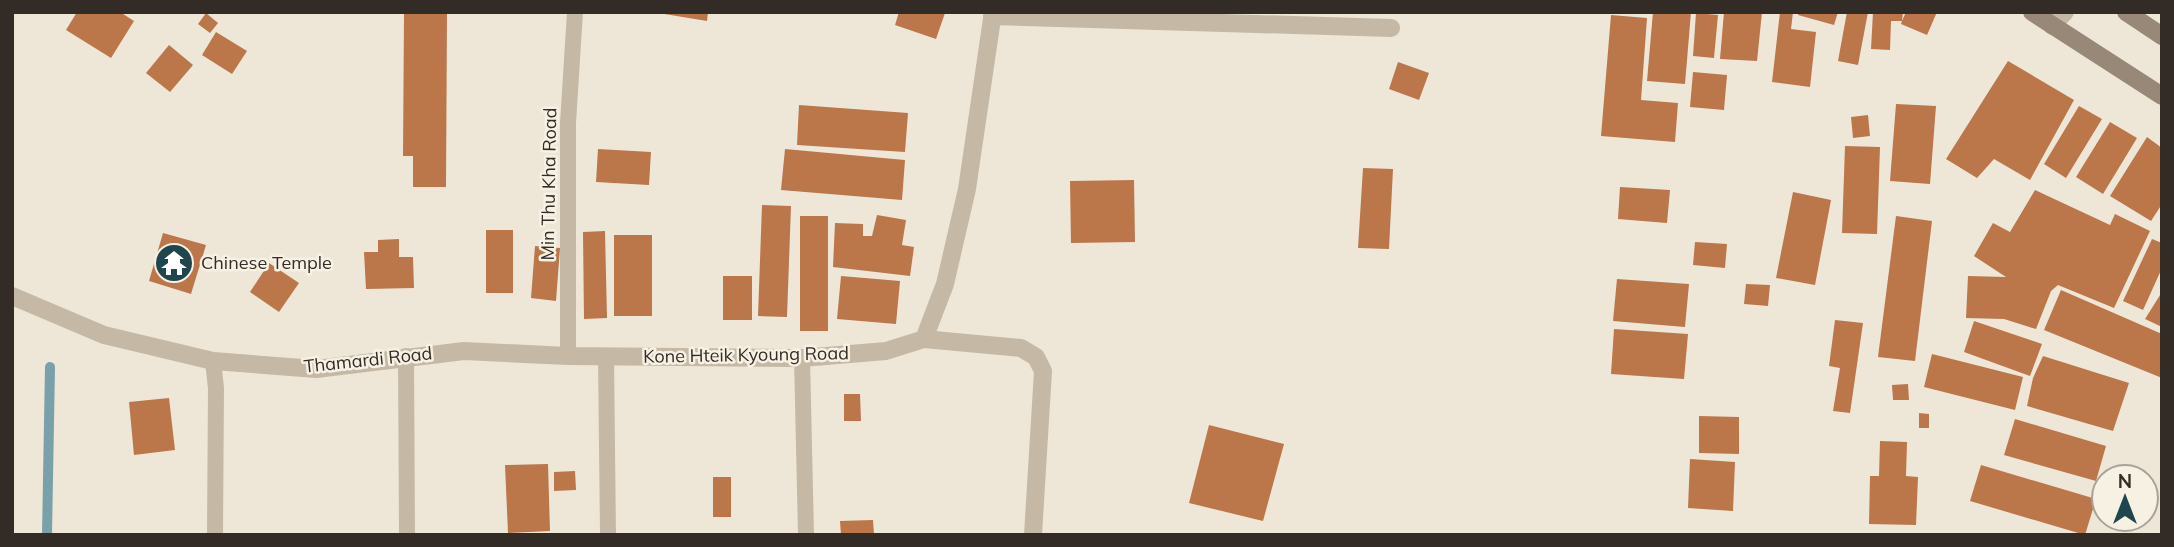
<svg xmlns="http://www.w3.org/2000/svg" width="2174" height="547" viewBox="0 0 2174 547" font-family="Mulish,sans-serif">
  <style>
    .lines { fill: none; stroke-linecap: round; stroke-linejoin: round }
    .stream { stroke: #7aa0a9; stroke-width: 10 }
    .building { fill: #bb764a }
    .service { stroke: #c5b9a6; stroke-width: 16 }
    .minor { stroke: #c5b9a6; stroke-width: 18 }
    .secondary { stroke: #988878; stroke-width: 18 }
    .labels { text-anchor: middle; stroke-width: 5; stroke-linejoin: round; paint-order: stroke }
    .street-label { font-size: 18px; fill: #322b26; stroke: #f7f1e4 }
    .poi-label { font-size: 18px; fill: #322b26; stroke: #f7f1e4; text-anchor: start }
  </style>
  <rect width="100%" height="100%" fill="#eee7d8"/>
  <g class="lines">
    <path class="stream" d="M47 535 50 367"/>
  </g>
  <g class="building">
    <path d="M77 12H120L134 21 111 58 66 30Z"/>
    <path d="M404 12H447L446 187H413V156H403Z"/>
    <path d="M652 12H708L707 21Z"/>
    <path d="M899 12H941L945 13 936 39 895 25Z"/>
    <path d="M1653 12H1691L1685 84 1647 81Z"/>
    <path d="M1724 12H1762L1757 61 1720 59Z"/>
    <path d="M1780 12H1793L1791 29 1816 32 1810 87 1772 82Z"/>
    <path d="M1799 12H1838L1834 25 1798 15Z"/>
    <path d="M1847 12H1868L1858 65 1838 61Z"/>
    <path d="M1873 12H1903L1902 21 1906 12H1937L1927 35 1901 24 1902 21H1891L1890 50 1871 49Z"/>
    <path d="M206 13 218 23 210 33 198 24Z"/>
    <path d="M1696 13 1718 15 1714 58 1693 56Z"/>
    <path d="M1611 15 1647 18 1641 100 1678 103 1675 142 1601 136Z"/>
    <path d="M216 32 247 51 232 74 202 55Z"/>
    <path d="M169 45 193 65 170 92 146 73Z"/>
    <path d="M2008 61 2074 100 2030 180 1994 159 1977 178 1946 159Z"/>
    <path d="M1398 62 1429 73 1419 100 1389 89Z"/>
    <path d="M1693 72 1727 75 1724 110 1690 107Z"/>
    <path d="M1896 104 1936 106 1930 184 1890 181Z"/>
    <path d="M799 105 908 113 905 152 797 145Z"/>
    <path d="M2079 106 2102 119 2066 178 2044 164Z"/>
    <path d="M1868 115 1870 136 1853 138 1851 117Z"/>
    <path d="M2110 122 2137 138 2103 194 2076 177Z"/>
    <path d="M2147 137 2162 148V204L2151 221 2110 196Z"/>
    <path d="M1845 146 1880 147 1877 234 1842 233Z"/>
    <path d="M598 149 651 152 649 185 596 182Z"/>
    <path d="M785 149 905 160 902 200 781 190Z"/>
    <path d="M1363 168 1393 169 1389 249 1358 248Z"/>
    <path d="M1134 180 1135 242 1071 243 1070 181Z"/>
    <path d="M1620 187 1670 190 1667 223 1618 219Z"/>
    <path d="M2035 190 2110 225 2115 214 2150 231 2114 308 2058 285 2051 291 2036 329 2004 319 1966 318 1968 276 2006 277 1974 256 1993 223 2010 232Z"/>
    <path d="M1793 192 1831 200 1815 285 1776 278Z"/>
    <path d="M762 205 791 206 787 317 758 316Z"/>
    <path d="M877 215 906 220 902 245 914 247 910 276 833 267 835 223 863 224V236H872Z"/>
    <rect x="800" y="216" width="28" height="115"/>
    <path d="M1896 216 1932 221 1915 361 1878 357Z"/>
    <rect x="486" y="230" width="27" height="63"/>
    <path d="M605 231 607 318 584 319 583 232Z"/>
    <path d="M163 233 206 245 191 294 149 281Z"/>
    <rect x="614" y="235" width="38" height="81"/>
    <path d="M399 239V257H413L414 288 366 289 364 252H378V240Z"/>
    <path d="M2152 239 2162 243V268L2143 310 2123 301Z"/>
    <path d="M1695 242 1727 244 1725 268 1693 265Z"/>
    <path d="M535 246 560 248 556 301 531 298Z"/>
    <path d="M269 263 299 283 279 312 250 292Z"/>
    <rect x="723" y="276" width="29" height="44"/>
    <path d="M841 276 900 281 896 324 837 319Z"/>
    <path d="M1617 279 1689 284 1685 327 1613 321Z"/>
    <path d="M1746 284 1770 285 1768 306 1744 304Z"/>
    <path d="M2061 290 2162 334V378L2044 330Z"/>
    <path d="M2162 292V327L2145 319Z"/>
    <path d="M1835 320 1863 323 1850 413 1833 411 1840 368 1829 366Z"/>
    <path d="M1974 321 2042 344 2030 376 1964 352Z"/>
    <path d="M1614 329 1688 334 1684 379 1611 374Z"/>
    <path d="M1932 354 2023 377 2015 410 1924 387Z"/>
    <path d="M2043 356 2129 383 2113 431 2027 406 2033 378Z"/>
    <path d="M1908 384 1909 400H1893L1892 385Z"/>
    <path d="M844 394H860L861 421H844Z"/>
    <path d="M169 398 175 450 134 455 129 402Z"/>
    <path d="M1919 413 1929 414V428H1919Z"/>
    <path d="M1699 416 1739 417V454L1699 453Z"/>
    <path d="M2015 419 2106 446 2096 481 2004 455Z"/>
    <path d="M1209 425 1284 444 1263 521 1189 503Z"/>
    <path d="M1880 441 1907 442 1906 476 1918 477 1916 525 1869 524 1870 476H1879Z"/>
    <path d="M1690 459 1735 462 1733 511 1688 508Z"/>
    <path d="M548 464 550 531 508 533 505 465Z"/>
    <path d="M1981 465 2096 499 2085 535 1970 501Z"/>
    <path d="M575 471 576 490 554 491V472Z"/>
    <rect x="713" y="477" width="18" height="40"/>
    <path d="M873 520 874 535H841L840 521Z"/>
  </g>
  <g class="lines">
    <g class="service">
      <path d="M406 356 407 535"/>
      <path d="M568 356V123L575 12"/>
      <path d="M606 357 608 535"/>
      <path d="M802 358 806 535"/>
      <path d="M213 361 216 388 215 535"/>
    </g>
    <g class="minor">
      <path d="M992 16 1391 28"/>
      <path d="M2052 26 2065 12"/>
      <path d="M12 296 104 335 213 361 316 369 464 351 568 356 802 358 886 351 924 339 945 284 967 189 993 12"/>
      <path d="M924 339 1021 348 1036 357 1043 371 1033 535"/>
    </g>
    <g class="secondary">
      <path d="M2032 12 2162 96"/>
      <path d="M2126 12 2162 36"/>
    </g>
  </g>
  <defs>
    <symbol id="temple-disc" viewBox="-11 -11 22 22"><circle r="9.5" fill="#1f454f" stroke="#f7f1e4"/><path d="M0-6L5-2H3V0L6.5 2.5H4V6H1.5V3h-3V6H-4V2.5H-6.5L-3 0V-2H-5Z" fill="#fff"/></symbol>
  </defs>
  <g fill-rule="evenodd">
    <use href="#temple-disc" x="152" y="241" width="44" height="44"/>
  </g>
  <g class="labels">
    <g class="street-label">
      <text transform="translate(549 184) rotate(-89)" y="6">Min Thu Kha Road</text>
      <text transform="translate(746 355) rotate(-1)" y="6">Kone Hteik Kyoung Road</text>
      <text transform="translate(368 360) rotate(-6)" y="6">Thamardi Road</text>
    </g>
    <g class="poi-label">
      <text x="201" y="269">Chinese Temple</text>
    </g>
  </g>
  <rect width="2174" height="547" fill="none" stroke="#322b26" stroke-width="28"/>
  <g transform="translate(2125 498)"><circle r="33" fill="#f7f1e4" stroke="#a8a298" stroke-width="2"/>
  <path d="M0-5L12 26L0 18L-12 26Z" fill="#1f454f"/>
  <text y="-10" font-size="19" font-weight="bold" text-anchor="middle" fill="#322b26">N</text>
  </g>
</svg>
